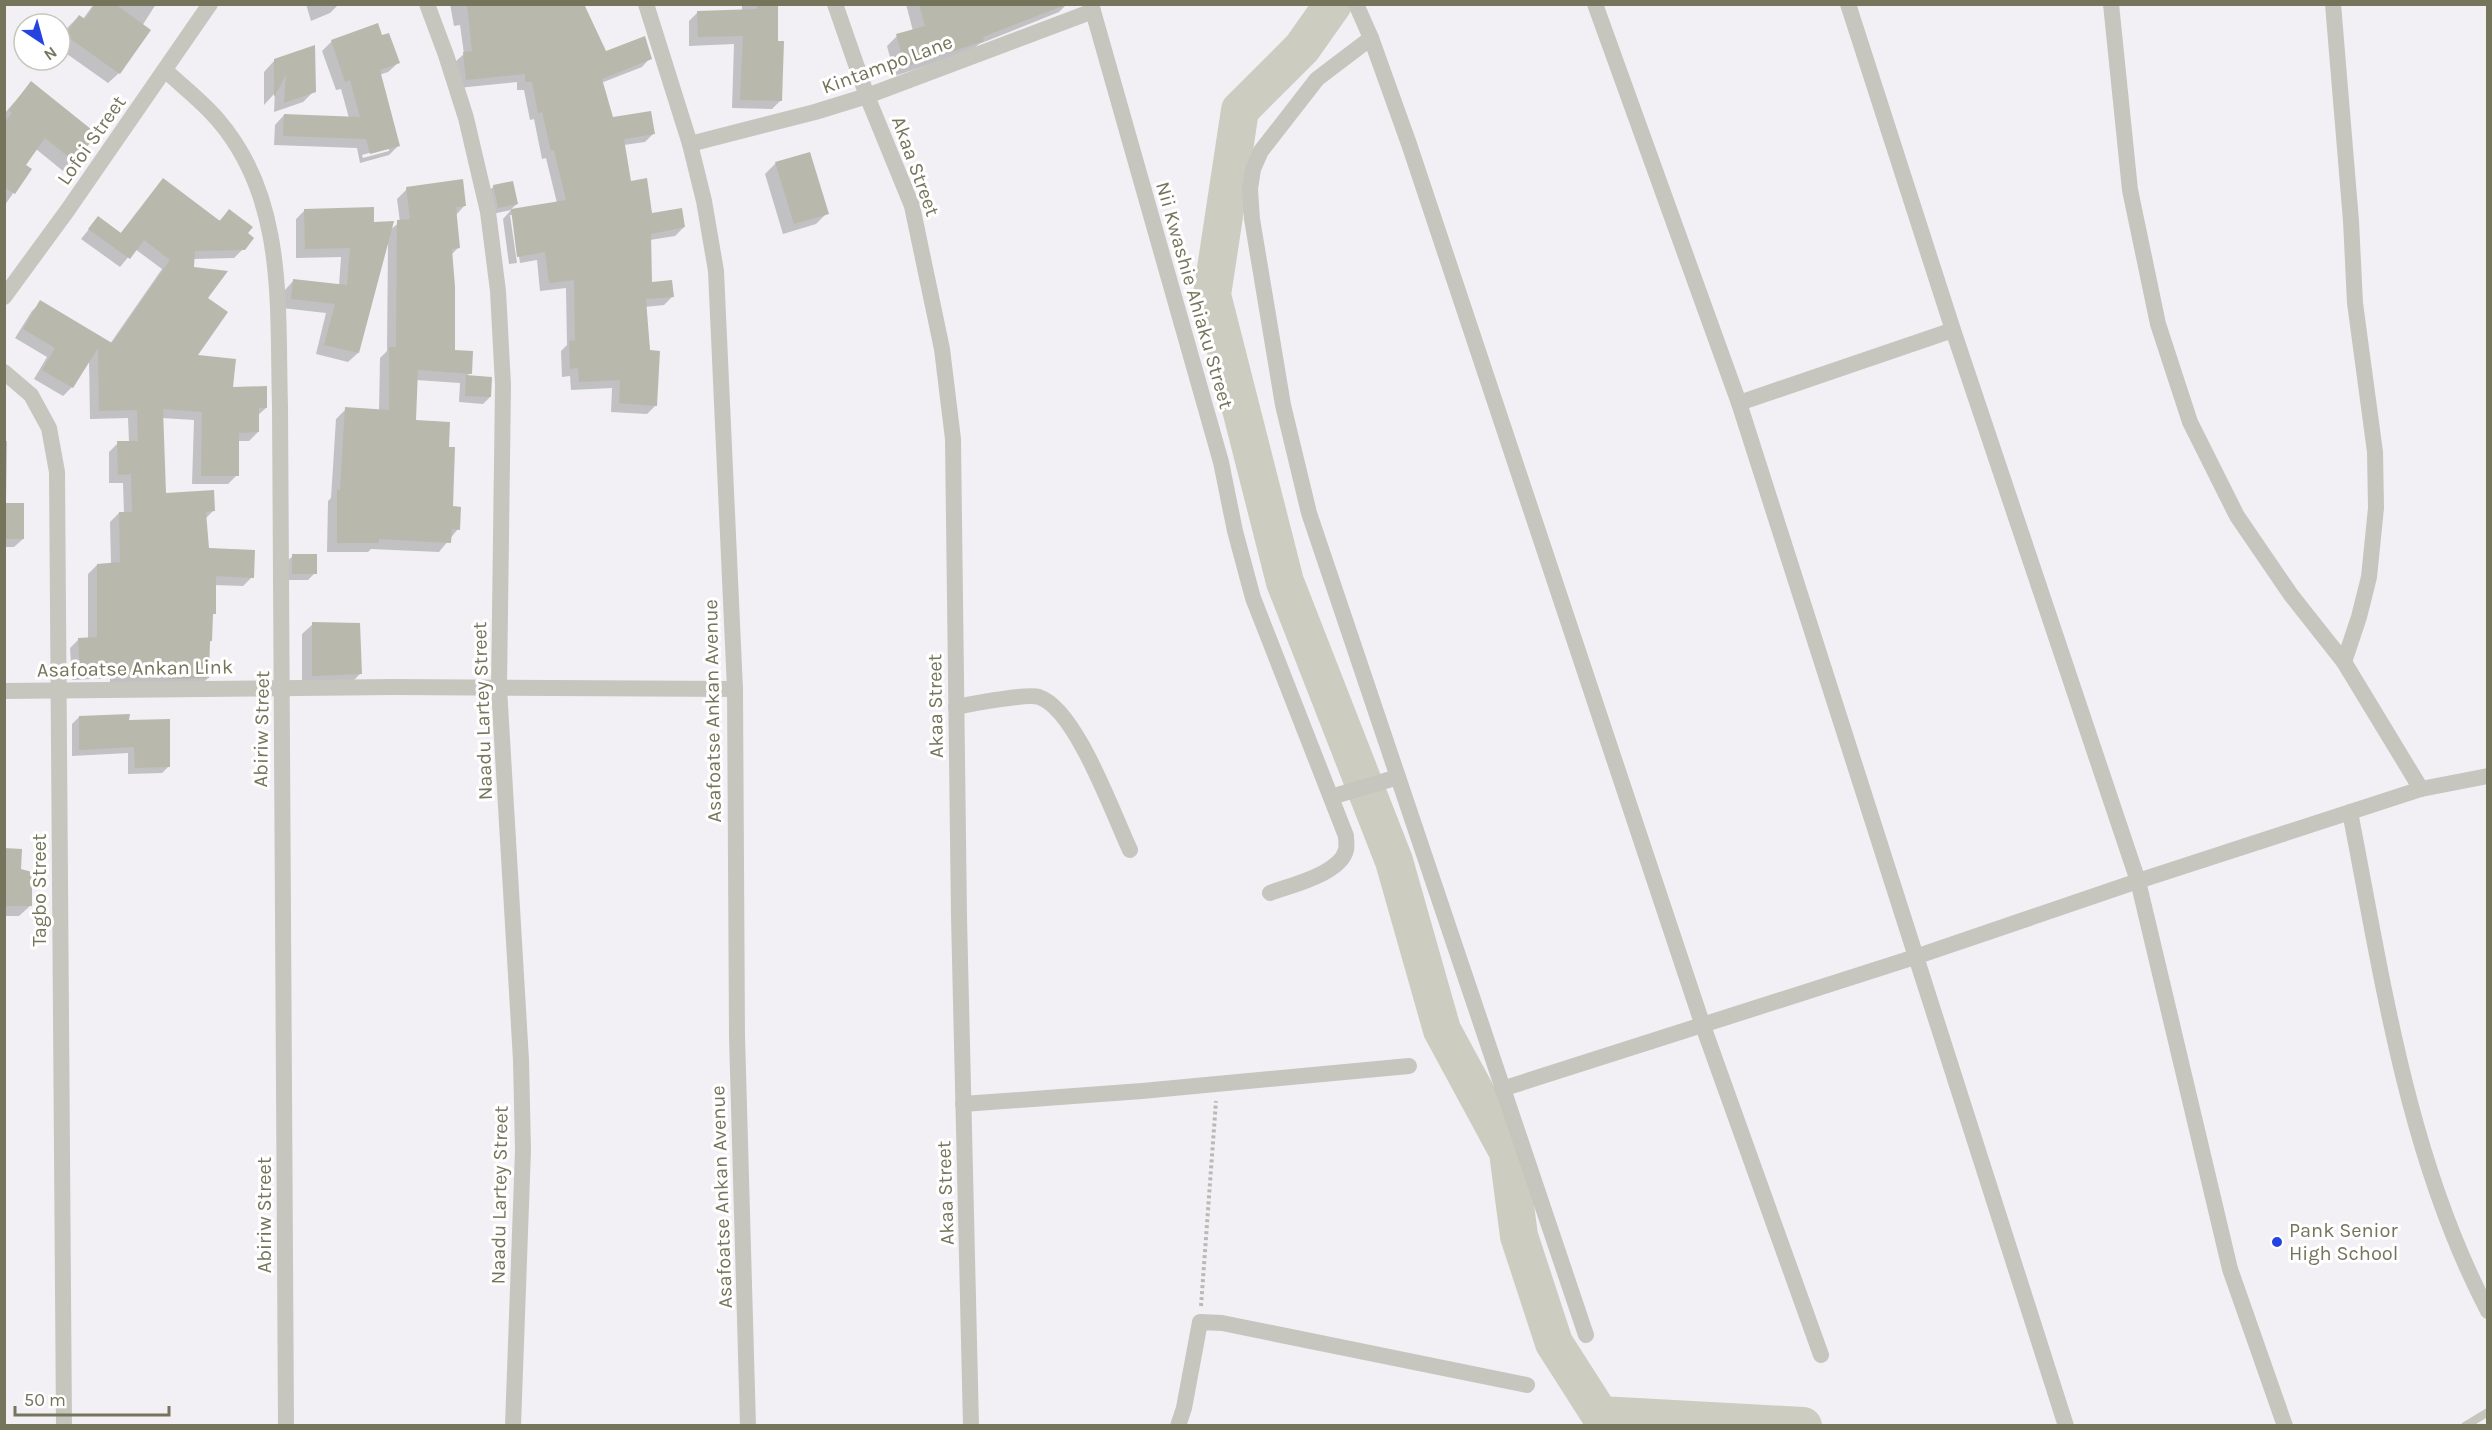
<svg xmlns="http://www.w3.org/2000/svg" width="2492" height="1430" viewBox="0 0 2492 1430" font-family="Karla,sans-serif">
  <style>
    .shadow { fill: #0003; fill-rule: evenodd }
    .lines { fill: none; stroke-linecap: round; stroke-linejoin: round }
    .river { stroke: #cdccc0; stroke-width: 38 }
    .building { fill: #b9b8ad }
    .path { stroke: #babab5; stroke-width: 4; stroke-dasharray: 3 3; stroke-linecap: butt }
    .service { stroke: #c6c6bf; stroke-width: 8 }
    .minor { stroke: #c6c6bf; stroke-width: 16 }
    .poi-dot { fill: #2443e0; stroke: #fff; stroke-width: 2 }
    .labels { text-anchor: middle; stroke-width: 6; stroke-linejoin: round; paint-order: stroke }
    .street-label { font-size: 20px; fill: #74755b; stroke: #fff }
    .poi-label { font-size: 20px; fill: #74755b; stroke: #fff; text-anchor: start }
  </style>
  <rect width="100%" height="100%" fill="#f2f0f4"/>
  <g class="shadow">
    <path d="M94 4H156L142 26 119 73 108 83 60 49V39L68 27 79 16 83 19Z"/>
    <path d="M306 4H339L330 13 311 21Z"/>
    <path d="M450 4H572L605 53 650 58 642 67 601 83 612 118 653 134 645 142 624 145 630 182 651 215 684 227 675 236 650 240 651 283 672 297 664 305 645 307 656 405 647 414 611 412 612 388 571 390 570 376 562 377 561 351 567 345 566 288 540 291 537 260 520 263 513 215H510L517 263 509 264 503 219 511 210 492 214 487 193 494 186 517 204 510 210 557 203 546 158 542 159 534 119 530 120 524 90H517V82L458 88 455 62 464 54 460 25 454 26Z"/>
    <path d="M742 4H776L781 100 772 109 732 108 734 44 689 46V21L698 12 742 11Z"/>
    <path d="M906 4H1067L1059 12 979 44 972 50 895 76 887 46 897 36 913 31Z"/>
    <path d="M381 37 398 63 388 72 379 75 398 146 389 155 360 163 357 148 274 145 275 125 284 115 349 118 341 89 336 90 322 51 332 41ZM389 147V151L363 158 362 155Z"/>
    <path d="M274 61 314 91 303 102 274 112 275 93 264 105V72Z"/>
    <path d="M31 83 74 161 63 171 36 149 24 165 30 170 4 206V114Z"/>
    <path d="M776 163 827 213 816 224 783 234 765 174Z"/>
    <path d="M163 180 218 222 229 211 246 234 243 249 234 258 193 259 192 268 206 298 195 356 231 389 266 408 257 416 258 432 249 441H238L237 475 228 484H192L194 420 162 418 165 494 214 510 205 519 207 550 252 577 243 586 214 585V613L211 616V641L208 643V678L199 687 110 684V678L72 680 70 648 79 639H88V574L97 565 111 564 110 522 119 513H124L123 483H109V452L118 443 129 442 128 418 90 419 89 359 72 387 63 396 34 379 47 357 15 338 32 311 41 302 110 344 162 269 135 249 120 267 81 239 98 218 120 234Z"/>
    <path d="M407 189 465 205 456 215 459 247 451 255 454 352 470 373 466 377 490 397 483 404 459 402 460 383 416 380 415 421 448 449 452 507 458 529 439 552 371 549 368 552H327L328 501 331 498 336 419 346 409 379 411 380 358 387 351 388 242 358 353 348 362 316 354 326 313 282 308 285 290 294 280 339 286 341 257 296 258V219L305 210 390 230 400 222 397 199Z"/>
    <path d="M4 441H7L6 504 23 539 14 547H4Z"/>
    <path d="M293 556 315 573 308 580H286V562Z"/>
    <path d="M313 624 360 674 350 684 302 686V634Z"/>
    <path d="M79 717 128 721 169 766 162 773 128 774V753L72 756V724Z"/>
    <path d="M4 850 19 870 30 906 19 916H4Z"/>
  </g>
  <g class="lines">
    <path class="river" d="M1333 4 1302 48 1240 110 1212 295 1285 582 1394 861 1442 1030 1508 1152 1519 1236 1554 1343 1600 1415 1803 1426"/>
  </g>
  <g class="building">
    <path d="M95 4H115L151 30 120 74 65 35 79 15 85 19Z"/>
    <path d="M467 4H584L606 51 645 36 652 59 602 79 613 117 651 111 655 134 624 139 631 181 647 178 652 213 682 208 685 227 651 234 652 282 672 280 674 297 646 299 650 350 660 351 657 406 619 403 620 380 579 382 578 368 570 369 569 341 575 340 574 280 549 283 545 252 517 257 511 209 566 200 554 150 551 151 542 112 538 113 532 82H525V74L466 80 463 52 472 51Z"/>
    <path d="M757 4H778V41H784L782 101 740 100 743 36 698 37 697 11 757 9Z"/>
    <path d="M919 4H1065V5L983 37 984 41 905 67 896 34 925 26Z"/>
    <path d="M378 23 382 35 389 33 400 63 380 70 400 146 370 154 366 139 283 136 284 114 360 117 350 80 345 82 331 40Z"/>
    <path d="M315 45 316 92 284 103 286 75 274 97V59Z"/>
    <path d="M31 81 97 134 75 162 45 138 26 165 32 169 15 194 4 187V123L12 113 9 110Z"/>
    <path d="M810 152 829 214 794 224 775 162Z"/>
    <path d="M163 178 220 221 229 209 253 227 248 233 254 238 245 250 195 251 194 267 228 271 208 298 228 312 198 355 236 359 233 387 267 386V408H259V432L239 433V476H201L202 412 163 409 166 493 214 490 215 511 206 512 209 548 255 550 254 578 216 576V614H213L212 641H210L209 678 169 679V675L118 676V669L80 671 78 638 97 637V564L120 562 119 512H132L131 474 118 475 117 441H138L137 410 99 411 98 348 73 388 42 370 55 348 23 329 40 300 112 343 170 260 144 240 130 259 88 229 98 216 121 233Z"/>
    <path d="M463 179 466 206 456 207 460 248 452 249 455 287V350L473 351 472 374 418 370 416 420 450 422 449 447H455L453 506 461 507 460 530 452 529 451 543 379 539V543H337V490H340L345 407 389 410V347H396L397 220 410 219 406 187Z"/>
    <path d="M513 181 518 204 498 208 493 185Z"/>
    <path d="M374 207V222L394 221 359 353 324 345 335 304 291 299 293 279 347 285 350 248 305 249 304 209Z"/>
    <path d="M466 375 492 377 491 397 465 396Z"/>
    <rect x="4" y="503" width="20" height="36"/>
    <rect x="292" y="554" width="25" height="20"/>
    <path d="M312 622 360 623 362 674 312 676Z"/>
    <path d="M130 714 129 720 170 719V767L135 768 134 747 79 750V716Z"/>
    <path d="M4 848 22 849 21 869 32 872V906H4Z"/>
  </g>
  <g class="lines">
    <path class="path" d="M1201 1306 1216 1101"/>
    <path class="service" d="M2465 1426 2488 1412"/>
    <g class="minor">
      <path d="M427 4 446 55 466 118 488 212 498 291 503 385 499 688 521 1060 523 1150 513 1426"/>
      <path d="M646 4 690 144 704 201 716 271 735 689 737 1036 748 1426"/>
      <path d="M835 4 867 96 912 206 942 349 953 439 959 917 971 1426"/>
      <path d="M1091 4 1221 462 1235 531 1253 598 1346 836C1346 840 1347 846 1346 850 1340 874 1291 885 1270 893"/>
      <path d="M1356 4 1371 38 1409 144 1703 1026 1821 1355"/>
      <path d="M1595 4 1739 403 2066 1426"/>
      <path d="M1848 4 1953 330 2138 881 2230 1269 2285 1426"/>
      <path d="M2111 4 2130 190 2158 324 2190 422 2237 516 2291 595 2344 662 2421 789"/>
      <path d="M2333 4 2351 221 2355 303 2375 452 2376 508 2369 577 2359 617 2344 662"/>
      <path d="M1371 38 1317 79 1261 151 1253 169 1250 189 1252 219 1283 405 1309 513 1586 1335"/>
      <path d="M165 70C182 86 203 102 218 120 287 200 277 308 280 406L286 1426"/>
      <path d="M690 144 815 112 867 96 1093 11"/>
      <path d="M4 297 67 211 210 4"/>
      <path d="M4 372 31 395 49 428 57 472 64 1426"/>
      <path d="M1739 403 1953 330"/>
      <path d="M4 691 393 687 735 689"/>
      <path d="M956 707C971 704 1028 693 1039 697 1076 709 1113 814 1130 850"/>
      <path d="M1331 797 1398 777"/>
      <path d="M2350 812C2383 981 2407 1156 2488 1311"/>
      <path d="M1502 1089 1915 957 2138 881 2421 789 2488 776"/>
      <path d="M963 1104 1142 1091 1409 1066"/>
      <path d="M1178 1426 1184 1408 1200 1322 1222 1323 1527 1385"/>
    </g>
  </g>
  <circle class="poi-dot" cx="2277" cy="1242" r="6"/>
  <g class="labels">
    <g class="street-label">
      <text transform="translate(887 64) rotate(-20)" y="7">Kintampo Lane</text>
      <text transform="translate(91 140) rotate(-55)" y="7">Lofoi Street</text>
      <text transform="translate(916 166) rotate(70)" y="7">Akaa Street</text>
      <text transform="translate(1195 295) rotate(74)" y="7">Nii Kwashie Ahiaku Street</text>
      <text transform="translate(135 668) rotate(-1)" y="7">Asafoatse Ankan Link</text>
      <text transform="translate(935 706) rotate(-91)" y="7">Akaa Street</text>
      <text transform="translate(482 711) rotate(-92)" y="7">Naadu Lartey Street</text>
      <text transform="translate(712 711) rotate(-91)" y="7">Asafoatse Ankan Avenue</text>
      <text transform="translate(261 729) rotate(-89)" y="7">Abiriw Street</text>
      <text transform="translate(39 890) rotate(-90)" y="7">Tagbo Street</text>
      <text transform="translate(945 1193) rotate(-92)" y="7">Akaa Street</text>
      <text transform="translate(499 1195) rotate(-89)" y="7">Naadu Lartey Street</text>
      <text transform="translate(721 1197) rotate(-92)" y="7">Asafoatse Ankan Avenue</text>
      <text transform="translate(264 1215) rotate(-90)" y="7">Abiriw Street</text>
    </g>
    <g class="poi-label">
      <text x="2289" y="1237">Pank Senior<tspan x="2289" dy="23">High School</tspan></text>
    </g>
  </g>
  <rect width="2492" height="1430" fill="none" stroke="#74755b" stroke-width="12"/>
  <g transform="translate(42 42) rotate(144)"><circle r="28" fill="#ffffff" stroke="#c7c8bd" stroke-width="1.5"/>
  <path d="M0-4.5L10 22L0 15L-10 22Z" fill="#2443e0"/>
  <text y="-9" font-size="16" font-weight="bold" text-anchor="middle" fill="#74755b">N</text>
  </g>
  <path d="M15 1406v9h154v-9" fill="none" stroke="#74755b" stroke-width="3"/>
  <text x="24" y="1406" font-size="18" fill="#74755b" stroke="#ffffff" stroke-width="4.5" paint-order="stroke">50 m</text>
</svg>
